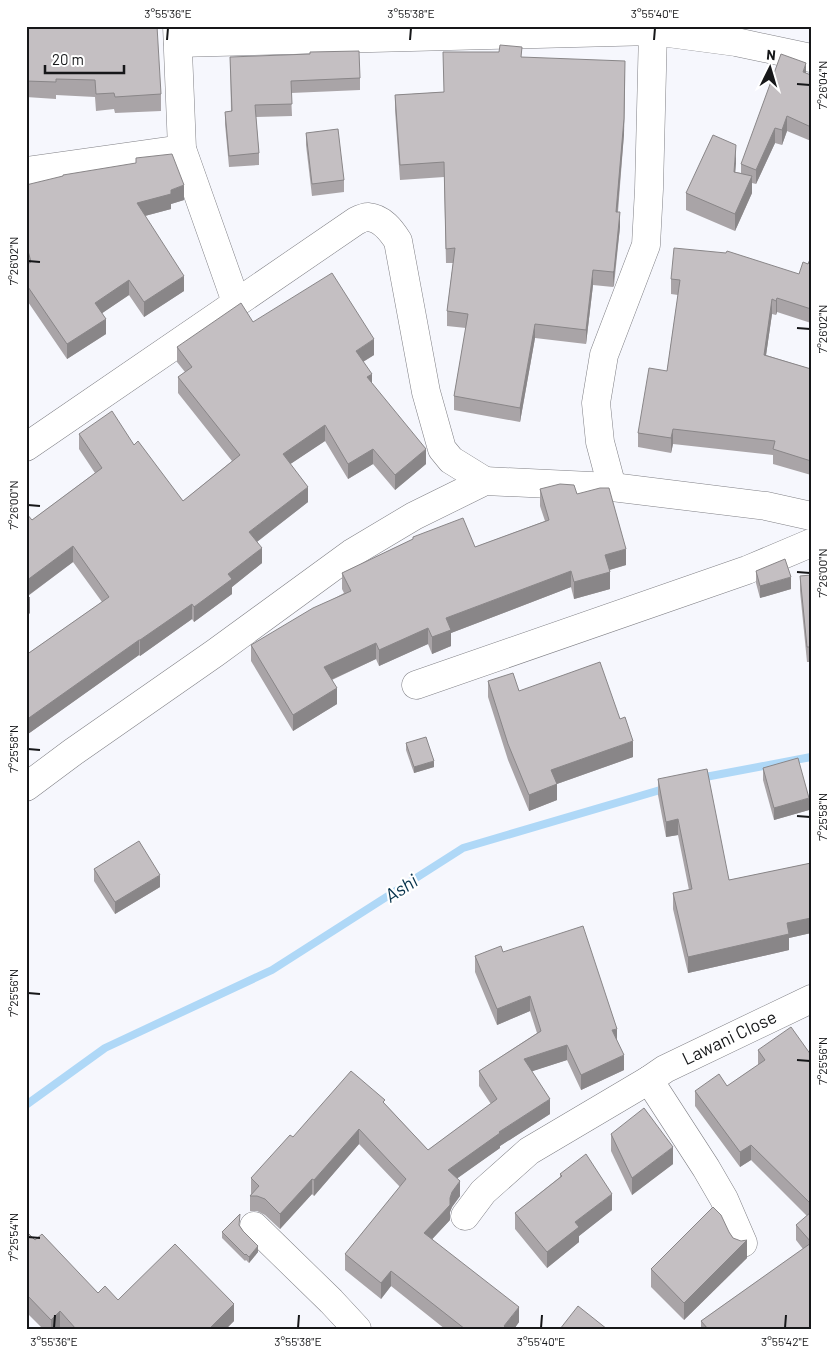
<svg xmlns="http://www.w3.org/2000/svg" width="837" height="1355" viewBox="0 0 837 1355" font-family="Barlow,sans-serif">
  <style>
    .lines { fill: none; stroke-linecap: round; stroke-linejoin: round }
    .stream { stroke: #afd8f7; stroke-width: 8 }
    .street-casing { stroke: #808086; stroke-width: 29 }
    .street { stroke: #fff; stroke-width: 28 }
    .wall { fill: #a9a4a7 }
    .shaded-wall { fill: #898688 }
    .building { fill: #c4bfc2; stroke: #898688 }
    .ticks { fill: none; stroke: #161719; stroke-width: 2 }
    .labels { text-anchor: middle; stroke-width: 4.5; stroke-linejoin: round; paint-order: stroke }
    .street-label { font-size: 18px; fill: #161719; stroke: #fff }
    .water-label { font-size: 19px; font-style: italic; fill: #07334c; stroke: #fff }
    .neatline { fill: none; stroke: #161719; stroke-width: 2 }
    .ticks-label { font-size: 12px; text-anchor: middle; fill: #161719 }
  </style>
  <rect width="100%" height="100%" fill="#f6f7fd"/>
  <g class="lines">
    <g class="stream">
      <path d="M700 778 811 757"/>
      <path d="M26 1105 105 1048 272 970 463 848 667 788"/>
    </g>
    <defs>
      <g id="street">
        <path d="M177 26 182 149 236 302"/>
        <path d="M178 43 653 31 736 42 811 58"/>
        <path d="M26 171 182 149"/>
        <path d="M26 447 356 221C360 219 364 217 368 217 382 218 391 230 398 241L426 392 442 449 451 460 485 481"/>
        <path d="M612 487 600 442 596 403 604 355 646 245 649 189 653 31"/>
        <path d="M416 685 747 570 811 543"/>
        <path d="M26 787 73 752 215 653 352 553 414 516 485 481 612 487 766 506 811 516"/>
        <path d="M649 1080 706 1168 724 1199 743 1243"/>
        <path id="s1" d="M465 1216 483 1192 529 1151 649 1080 665 1069 811 999"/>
        <path d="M254 1226 331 1301 357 1329"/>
      </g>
    </defs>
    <use href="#street" class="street-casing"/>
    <use href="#street" class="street"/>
  </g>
  <g class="wall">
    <path d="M26 26 161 94V111L115 113 114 109 96 111 95 97 56 95V99L26 97Z"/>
    <path d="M230 57 360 78V90L291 93 292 116 256 117 259 153V165L229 167 225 124V112L231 111Z"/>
    <path d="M522 57 625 76 624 134 618 212 620 227 614 286 613 287 593 285 586 344 535 338 520 422 454 410V396L466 328 447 326V311L453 263H446L444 177 400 180 395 110V95L444 92Z"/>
    <path d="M806 73 811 75V141L787 131 782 145 775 143 756 184 752 183V193L735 231 686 210V193L736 162 735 172 741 173V164Z"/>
    <path d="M306 133 344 180V192L312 196 306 145Z"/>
    <path d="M26 185 184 200 171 204V209L145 216 184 291 144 317 129 295 102 313 106 334 67 359 26 299V265L28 264 26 258Z"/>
    <path d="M811 257V323L777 312 776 315 772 314 766 355 811 369V475L773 464V455L673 444 671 453 638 447V433L667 371 678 295 671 294V279L799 274 808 264Z"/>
    <path d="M253 322 374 355 363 362 372 383 426 464 395 490 373 464 348 479 325 441 290 464 308 502 257 542 262 563 232 587V594L194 622 192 619 140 656 139 655 28 734V745L26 747V655L102 602 73 562 28 596 30 613 26 616 32 520 95 473 79 449V434L134 445 183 501 232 461 178 393V377L185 372 177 362V347Z"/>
    <path d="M540 489 577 494 626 565 610 570V589L574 599 571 587 451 633V646L432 654 428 644 379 666 376 659 332 680 337 704 293 731 251 661V645L344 593 342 589V573L413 539V537L475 547 545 521 540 506Z"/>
    <path d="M756 571 791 589 760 598 756 583Z"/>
    <path d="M811 575V662H807L800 591V576Z"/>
    <path d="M488 681 519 691 633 757 557 784V800L529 811 508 760 488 697Z"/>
    <path d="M406 743 434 767 414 773 406 750Z"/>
    <path d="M763 768 809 810 774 820 763 780Z"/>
    <path d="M658 779 729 880 811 863V933L789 938V950L688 973 673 909V893L689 890 678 835 666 837 658 795Z"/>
    <path d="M94 869 160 887 115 914 94 881Z"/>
    <path d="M503 952 617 1040 624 1070 581 1090 567 1060 532 1071 550 1114 500 1146V1148L457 1178 460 1196 452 1207 450 1212V1220L432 1239 519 1322 514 1329H445L391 1286 381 1299 345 1270V1254L400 1187 359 1144 314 1196 312 1194 280 1229 265 1215 257 1211H250V1196L251 1194V1178L293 1137 385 1104 428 1150 491 1104 479 1086V1071L537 1033 530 1011 497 1025 475 972V956Z"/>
    <path d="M758 1050 811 1055V1329H701V1321L803 1249 796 1240V1225L807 1216 751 1160 740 1167 695 1106V1091L727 1086 758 1065Z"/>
    <path d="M611 1134 673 1164 632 1195 611 1151Z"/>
    <path d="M560 1174 612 1210 579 1236V1242L547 1268 515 1229V1213L560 1177Z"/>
    <path d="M239 1225 258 1252 249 1263 246 1260 245 1261 222 1238V1232Z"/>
    <path d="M26 1231 35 1240 98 1293 118 1300 234 1321 226 1329H43L26 1312Z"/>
    <path d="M729 1232 747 1258 684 1320 651 1287V1269Z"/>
  </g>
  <g class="shaded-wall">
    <path d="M625 61 624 134 616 227V212Z"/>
    <path d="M806 63V78L803 72Z"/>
    <path d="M787 116V131L782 145V130Z"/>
    <path d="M775 128V143L756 184V170Z"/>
    <path d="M736 145V162L734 189V172Z"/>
    <path d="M752 176V193L735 231V214Z"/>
    <path d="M184 185V200L171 204V209L137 218V203Z"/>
    <path d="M620 212V227L613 287V272Z"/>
    <path d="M593 270V285L586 344V330Z"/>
    <path d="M184 276V291L144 317V302Z"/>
    <path d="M129 280V295L95 318V303Z"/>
    <path d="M777 298V312L776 315V301Z"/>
    <path d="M772 299V314L764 369V355Z"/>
    <path d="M106 319V334L67 359V344Z"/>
    <path d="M535 324V338L520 422V408Z"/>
    <path d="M374 339V355L356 366V351Z"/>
    <path d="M372 374V390L367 377Z"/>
    <path d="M325 425V441L283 469V454Z"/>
    <path d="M673 429V444L671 453V438Z"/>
    <path d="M373 449V464L348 479V464Z"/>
    <path d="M426 449V464L395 490V475Z"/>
    <path d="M308 487V502L249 548V532Z"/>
    <path d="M73 546V562L26 597V581Z"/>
    <path d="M262 548V563L232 587V594L194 622V607L228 574Z"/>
    <path d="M626 549V565L605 571V555Z"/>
    <path d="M571 571V587L451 633V646L432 654V637L446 618Z"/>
    <path d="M610 572V589L574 599V582Z"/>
    <path d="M791 577V589L760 598V586Z"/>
    <path d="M30 598V613L26 616V601Z"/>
    <path d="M192 604V619L140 656V640Z"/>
    <path d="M428 628V644L379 666V650Z"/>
    <path d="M139 640V655L28 734V745L26 747V720Z"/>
    <path d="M376 643V659L324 683V667Z"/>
    <path d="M337 688V704L293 731V715Z"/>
    <path d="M633 741V757L551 786V770Z"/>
    <path d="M434 761V767L414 773V767Z"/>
    <path d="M557 784V800L529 811V795Z"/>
    <path d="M809 798V810L774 820V808Z"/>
    <path d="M678 819V835L666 837V822Z"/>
    <path d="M160 875V887L115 914V902Z"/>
    <path d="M811 918V933L789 938V950L688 973V957L787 923Z"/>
    <path d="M530 996V1011L497 1025V1009Z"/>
    <path d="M617 1029V1044L612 1030Z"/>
    <path d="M567 1045V1060L524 1074V1059Z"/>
    <path d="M624 1055V1070L581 1090V1075Z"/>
    <path d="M550 1099V1114L500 1146V1148L448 1185V1170L499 1132Z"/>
    <path d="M359 1129V1144L314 1196V1180Z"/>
    <path d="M751 1145V1160L740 1167V1152Z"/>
    <path d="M673 1147V1164L632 1195V1178Z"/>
    <path d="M312 1179V1194L280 1229V1214Z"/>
    <path d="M460 1181V1196L452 1207 450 1212V1220L424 1248V1233L450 1198 452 1192Z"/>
    <path d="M612 1194V1210L579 1236V1242L547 1268V1252L575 1222Z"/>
    <path d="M747 1240V1258L684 1320V1303Z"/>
    <path d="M258 1246V1252L249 1263V1257Z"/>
    <path d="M391 1271V1286L381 1299V1283Z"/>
    <path d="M234 1304V1321L226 1329H209Z"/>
    <path d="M519 1307V1322L514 1329H504V1326Z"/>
    <path d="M60 1311V1329H51V1320Z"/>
  </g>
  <g class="building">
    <path d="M26 26H157L161 94 115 97 114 93 96 94 95 80 56 79V82L26 81Z"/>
    <path d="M500 45 522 47 521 57 625 61 624 119 616 212H620L614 271 613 272 593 270 586 330 535 324 520 408 454 396 468 314 447 311 455 248 446 249 444 162 400 165 395 95 444 92 443 52H499Z"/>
    <path d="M359 51 360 78 291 81 292 104 255 105 259 153 229 156 225 112 232 111 230 57 310 54V52Z"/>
    <path d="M781 54 806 63 803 72 811 75V127L787 116 782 130 775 128 756 170 741 164Z"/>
    <path d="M338 129 344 180 312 184 306 133Z"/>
    <path d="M713 135 736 145 734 172 752 176 735 214 686 193Z"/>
    <path d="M172 154 184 185 171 190V194L137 203 184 276 144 302 129 280 95 303 106 319 67 344 26 284V265L31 262 26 243V185L63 176V175L136 163V158Z"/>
    <path d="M674 248 726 253 727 251 799 274 803 262 808 264 811 257V309L777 298 776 301 772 299 764 355 811 369V461L773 449 775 441 673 429 671 438 638 433 649 368 667 371 680 280 671 279Z"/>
    <path d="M332 273 374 339 356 351 372 374 367 377 426 449 395 475 373 449 348 464 325 425 283 454 308 487 249 532 262 548 228 574 232 579 194 607 192 604 140 640H139L26 720V655L109 597 73 546 26 581V513L32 520 102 468 79 434 112 411 134 445 138 441 183 501 240 455 178 377 192 367 177 347 241 303 253 322Z"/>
    <path d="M560 484 574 485 577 494 600 488H609L626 549 605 555 610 572 574 582 571 571 446 618 451 630 432 637 428 628 379 650 376 643 324 667 337 688 293 715 251 645 313 608 351 591 342 573 413 539V537L463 518 475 547 549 520 540 489Z"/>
    <path d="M785 559 791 577 760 586 756 571Z"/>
    <path d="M811 575V647H807L800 576Z"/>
    <path d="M26 594 30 598 26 601Z"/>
    <path d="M600 662 620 719 625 717 633 741 551 770 557 784 529 795 508 744 488 681 513 673 519 691Z"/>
    <path d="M426 737 434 761 414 767 406 743Z"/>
    <path d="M798 758 809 798 774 808 763 768Z"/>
    <path d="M707 769 729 880 811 863V918L787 923 789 934 688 957 673 893 692 889 678 819 666 822 658 779Z"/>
    <path d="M139 841 160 875 115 902 94 869Z"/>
    <path d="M583 926 617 1029 612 1030 624 1055 581 1075 567 1045 524 1059 550 1099 499 1132 500 1133 448 1170 460 1181 452 1192 450 1198V1205L424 1233 519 1307 504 1326 507 1329H465L391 1271 381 1283 345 1254 406 1179 359 1129 314 1180 312 1179 280 1214 265 1199 257 1196H250L259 1186 251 1178 290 1135 293 1137 351 1071 385 1100 383 1102 428 1150 497 1099 479 1071 541 1031 530 996 497 1009 475 956 501 946 503 952Z"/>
    <path d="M791 1027 811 1055V1204L751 1145 740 1152 695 1091 719 1074 727 1086 765 1060 758 1050Z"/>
    <path d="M644 1108 673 1147 632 1178 611 1134Z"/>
    <path d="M586 1154 612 1194 575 1222 579 1227 547 1252 515 1213 562 1176 560 1174Z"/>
    <path d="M713 1207 721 1215 729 1232 733 1238 741 1241 747 1240 684 1303 651 1269Z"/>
    <path d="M811 1212V1242L796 1225Z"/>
    <path d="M240 1214 239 1225 243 1231 258 1246 249 1257 246 1254 245 1255 222 1232Z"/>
    <path d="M26 1231 35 1240 42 1234 98 1293 105 1286 118 1300 175 1244 234 1304 209 1329H76L60 1311 51 1320 26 1294Z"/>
    <path d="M811 1243V1326L807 1329H708L701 1321Z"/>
    <path d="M578 1306 607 1329H560Z"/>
  </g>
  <path class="ticks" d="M167 40 168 28M410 40 411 28M654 40 655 28M797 84 810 85M28 261 40 262M797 328 810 329M28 505 40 506M797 572 810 573M28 749 40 750M797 816 810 817M28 993 40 994M797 1060 810 1061M28 1237 40 1238M54 1328 55 1315M298 1328 299 1315M541 1328 542 1315M785 1328 786 1315"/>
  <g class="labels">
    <g class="street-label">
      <text dy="6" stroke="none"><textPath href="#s1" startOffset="322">Lawani Close</textPath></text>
    </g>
    <g class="water-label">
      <text transform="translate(401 888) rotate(-33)" y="7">Ashi</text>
    </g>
  </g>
  <rect width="837" height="1355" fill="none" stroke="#ffffff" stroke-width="55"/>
  <g transform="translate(770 68) rotate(5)" stroke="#ffffff" stroke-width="4" paint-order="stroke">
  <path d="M0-4L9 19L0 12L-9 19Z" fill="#161719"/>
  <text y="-8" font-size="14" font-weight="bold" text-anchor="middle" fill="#161719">N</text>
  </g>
  <path d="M45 65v8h79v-8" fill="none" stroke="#161719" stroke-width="2.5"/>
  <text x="52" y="65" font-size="15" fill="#161719" stroke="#ffffff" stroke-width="4" paint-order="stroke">20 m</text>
  <rect x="28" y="28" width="782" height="1300" class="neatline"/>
  <g class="ticks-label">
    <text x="168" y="18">3°55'36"E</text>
    <text x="411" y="18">3°55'38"E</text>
    <text x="655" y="18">3°55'40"E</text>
    <text transform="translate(823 85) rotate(-90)" y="4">7°26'04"N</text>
    <text transform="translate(14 261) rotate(-90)" y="4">7°26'02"N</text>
    <text transform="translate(823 329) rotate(-90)" y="4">7°26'02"N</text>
    <text transform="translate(14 505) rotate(-90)" y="4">7°26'00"N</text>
    <text transform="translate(823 573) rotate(-90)" y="4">7°26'00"N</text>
    <text transform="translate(14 749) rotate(-90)" y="4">7°25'58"N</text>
    <text transform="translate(823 817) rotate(-90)" y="4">7°25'58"N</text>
    <text transform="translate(14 993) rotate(-90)" y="4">7°25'56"N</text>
    <text transform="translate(823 1061) rotate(-90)" y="4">7°25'56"N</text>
    <text transform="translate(14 1237) rotate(-90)" y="4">7°25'54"N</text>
    <text x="54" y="1346">3°55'36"E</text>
    <text x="298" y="1346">3°55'38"E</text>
    <text x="541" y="1346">3°55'40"E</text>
    <text x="785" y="1346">3°55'42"E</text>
  </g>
</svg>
